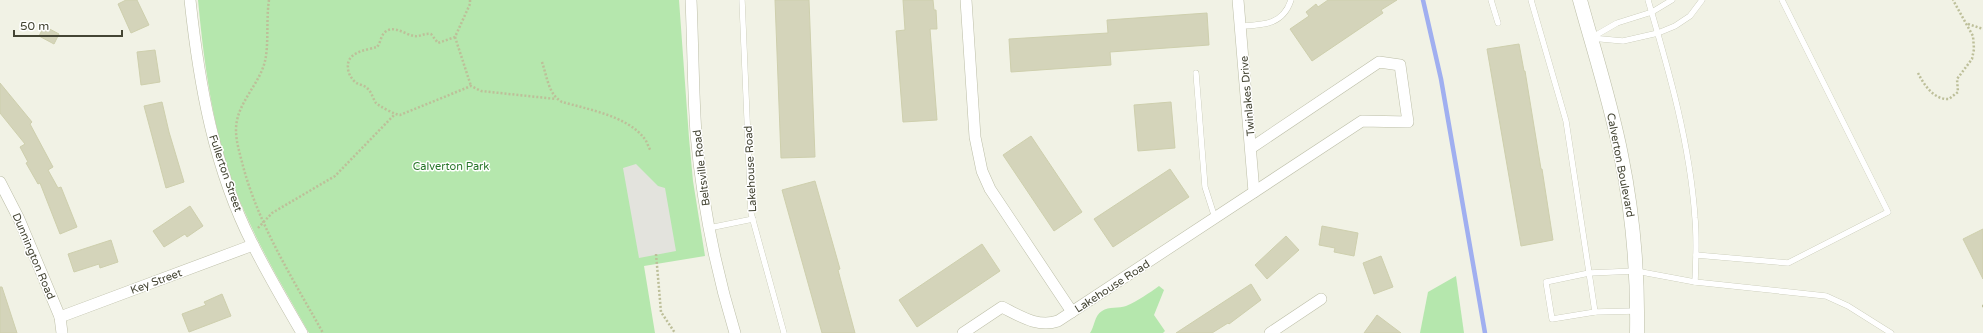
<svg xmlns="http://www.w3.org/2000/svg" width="1983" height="333" viewBox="0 0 1983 333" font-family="'Varela Round',sans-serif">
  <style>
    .green { fill: #b5e7ad }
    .parking { fill: #e3e3dd }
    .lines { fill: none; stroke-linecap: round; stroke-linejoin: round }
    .stream { stroke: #a0aff0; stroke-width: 4.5 }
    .building { fill: #d4d4ba; stroke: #cecfad }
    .service-casing { stroke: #bcbea7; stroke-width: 6 }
    .minor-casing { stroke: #bcbea7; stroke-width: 12 }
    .tertiary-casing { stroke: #bcbea7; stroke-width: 15 }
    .path { stroke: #bdbf99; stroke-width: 2.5; stroke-dasharray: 2 2; stroke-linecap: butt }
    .service { stroke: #fff; stroke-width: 5.5 }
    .minor { stroke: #fff; stroke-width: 11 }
    .tertiary { stroke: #fff; stroke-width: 14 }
    .labels { text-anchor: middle; stroke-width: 3; stroke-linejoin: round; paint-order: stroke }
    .street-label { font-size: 11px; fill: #444534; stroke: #fff }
    .park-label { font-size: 11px; fill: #28762a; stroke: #fff }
  </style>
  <rect width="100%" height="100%" fill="#f1f2e5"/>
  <g class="green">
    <path d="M198 0H679L689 138 693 181 705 256 644 266 655 333H309C287 294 264 256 246 215 215 147 205 74 198 0Z"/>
    <path d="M1456 276 1464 333H1420L1428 292Z"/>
    <path d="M1159 286 1164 290 1154 315 1165 331 1163 333H1090C1095 326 1094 316 1102 311 1109 306 1119 309 1126 306 1138 301 1149 293 1159 286Z"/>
  </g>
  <path class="parking" d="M636 164 658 186 665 188 676 251 639 258 623 168Z"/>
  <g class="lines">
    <path class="stream" d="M1423 0 1441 79 1485 333"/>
  </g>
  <g class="building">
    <path d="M126 0H137L149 25 131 33 118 4Z"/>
    <path d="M775 0H809L815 157 781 158Z"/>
    <path d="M903 0H933L934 10H936L937 29H930L937 120 903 122 896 31 905 30Z"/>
    <path d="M1328 0H1397L1381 10 1383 13 1312 61 1290 29 1309 16 1306 12 1316 4 1318 7Z"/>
    <path d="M1207 13 1209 45 1110 52 1111 65 1011 72 1009 39 1108 33 1107 20Z"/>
    <path d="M44 26 59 34 54 44 39 36Z"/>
    <path d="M1519 44 1524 71H1525L1541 169H1542L1553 240 1521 246 1487 49Z"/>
    <path d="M155 50 160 82 141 85 137 52Z"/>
    <path d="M0 83 32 122 30 124 53 167 48 170 58 188 61 187 77 227 60 234 40 183 38 184 26 163 28 162 20 147 25 144 0 113Z"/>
    <path d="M162 102 169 132 184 182 166 188 144 106Z"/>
    <path d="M1171 102 1175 148 1138 151 1134 105Z"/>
    <path d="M1031 136 1082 212 1054 231 1003 155Z"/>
    <path d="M1170 169 1189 197 1113 247 1094 219Z"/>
    <path d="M815 181 840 269 838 270 855 333H822L782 190Z"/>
    <path d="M190 206 203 226 187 237 185 234 164 247 153 231Z"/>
    <path d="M1322 226 1358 233 1354 256 1334 252 1335 248 1319 245Z"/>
    <path d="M1983 229V279L1963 239Z"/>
    <path d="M1286 236 1299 250 1267 279 1255 265Z"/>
    <path d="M111 240 118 262 100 268 99 264 74 272 68 254Z"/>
    <path d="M982 244 1000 271 917 327 899 300Z"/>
    <path d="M1381 256 1393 287 1374 294 1363 263Z"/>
    <path d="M1251 284 1261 300 1229 324 1228 323 1212 333H1176Z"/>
    <path d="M0 287H2L17 333H0Z"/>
    <path d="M222 294 231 316 189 332 182 314 206 305 204 302Z"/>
    <path d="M1377 315 1401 333H1364Z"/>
  </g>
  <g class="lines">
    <defs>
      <g id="service">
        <path d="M742 0 751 213 784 333"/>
        <path d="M1491 0 1498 23"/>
        <path d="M1531 0 1566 121 1595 312 1636 311"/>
        <path d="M1648 0C1669 71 1690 144 1695 218 1697 239 1696 261 1695 282"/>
        <path d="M1241 26C1263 25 1283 25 1291 0"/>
        <path d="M1591 38 1623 41 1658 33 1675 26 1690 16 1702 0"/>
        <path d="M1591 38 1617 23 1652 12 1672 0"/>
        <path d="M1196 73 1205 187 1215 218"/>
        <path d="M709 228 753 219"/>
        <path d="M1696 255 1788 263 1888 212 1782 0"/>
        <path d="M1595 312 1552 319 1546 282 1589 273 1636 271 1695 282 1826 296 1848 306 1891 333"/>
      </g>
      <g id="minor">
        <path d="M190 0C199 84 214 169 253 245 268 275 285 304 302 333"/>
        <path d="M691 0C693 44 693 89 696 134 702 201 715 268 735 333"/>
        <path d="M966 0 975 137 982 171 990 189 1072 312"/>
        <path d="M1238 0 1254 192"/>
        <path d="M0 182 19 219 60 317 62 333"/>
        <path d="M60 317 253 245"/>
        <path d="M963 333 1002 307C1020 316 1038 328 1058 321L1362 121 1408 122 1400 65 1379 62 1251 148"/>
        <path d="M1270 333 1321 299"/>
      </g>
      <path id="tertiary" d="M1580 0C1594 51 1611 103 1621 155 1633 214 1638 274 1637 333"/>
    </defs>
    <use href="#service" class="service-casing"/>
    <use href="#minor" class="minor-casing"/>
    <use href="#tertiary" class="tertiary-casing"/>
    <g class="path">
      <path d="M269 0C266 19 269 44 265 61 259 86 236 103 236 130 236 142 240 154 243 166 259 226 293 279 323 333"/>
      <path d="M470 0V4L455 37 438 43 431 34C424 33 420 37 414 36 404 34 393 24 384 33 381 36 380 44 377 47 366 50 346 52 348 68 348 73 351 78 355 82 359 85 365 85 368 89 372 93 373 99 376 103 379 106 396 115 400 115L471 86 481 91 556 99"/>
      <path d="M1968 24 1983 29"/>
      <path d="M455 37 471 86"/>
      <path d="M542 62C547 76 548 94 562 102 587 109 627 116 644 138 647 141 648 147 651 151"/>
      <path d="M1918 73C1924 85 1934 100 1949 99L1958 92 1957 79 1972 59 1974 49 1973 36 1953 0"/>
      <path d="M258 228 272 213 335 176 395 114"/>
      <path d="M656 254 661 312 675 333"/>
      <path d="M1982 306H1983"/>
    </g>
    <use href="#service" class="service"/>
    <use href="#minor" class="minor"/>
    <use href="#tertiary" class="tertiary"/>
  </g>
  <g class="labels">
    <g class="street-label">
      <text transform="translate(1247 96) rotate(-95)" y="4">Twinlakes Drive</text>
      <text transform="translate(1621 165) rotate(79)" y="4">Calverton Boulevard</text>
      <text transform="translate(701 168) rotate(-97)" y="4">Beltsville Road</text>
      <text transform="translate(750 169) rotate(-93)" y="4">Lakehouse Road</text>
      <text transform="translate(226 173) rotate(71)" y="4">Fullerton Street</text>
      <text transform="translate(34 256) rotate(67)" y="4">Dunnington Road</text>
      <text transform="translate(156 281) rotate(-20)" y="4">Key Street</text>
      <text transform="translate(1112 286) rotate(-33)" y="4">Lakehouse Road</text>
    </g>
    <g class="park-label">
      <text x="451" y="170">Calverton Park</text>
    </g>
  </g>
  <path d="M14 30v6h108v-6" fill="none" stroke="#444534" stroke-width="2"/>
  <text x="20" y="30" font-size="12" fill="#444534" stroke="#ffffff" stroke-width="3" paint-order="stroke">50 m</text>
</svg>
